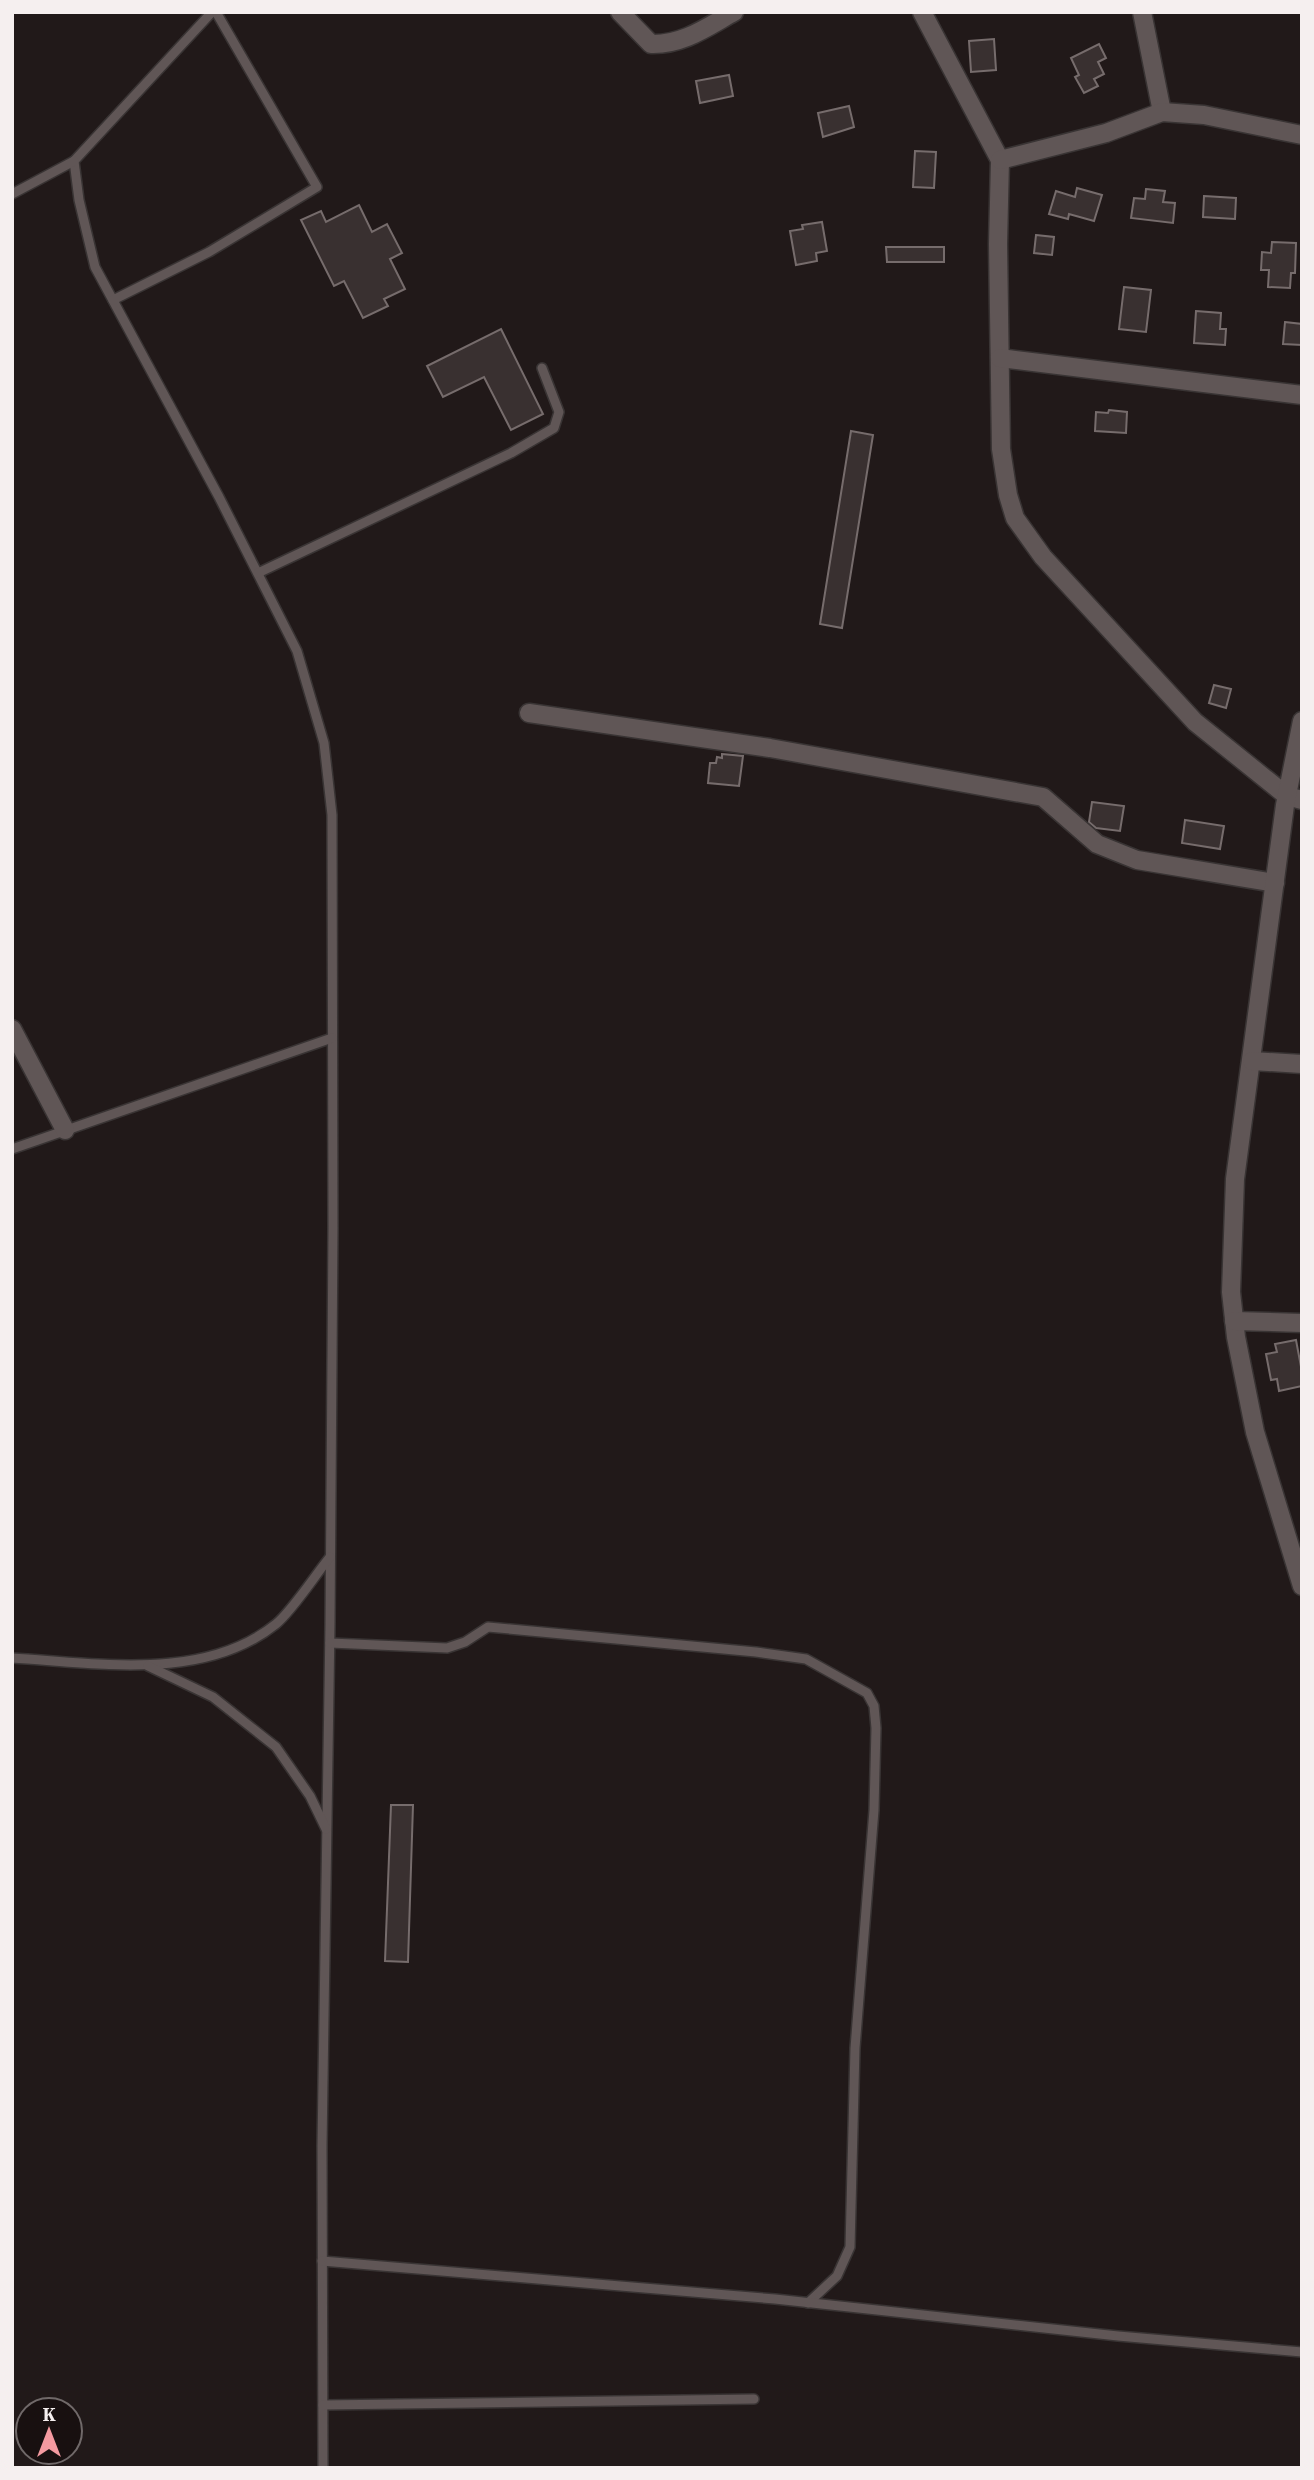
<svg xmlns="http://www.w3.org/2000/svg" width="1314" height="2480" viewBox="0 0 1314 2480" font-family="'Source Serif 4',serif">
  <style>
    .building { fill: #393030; stroke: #766c6c; stroke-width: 2 }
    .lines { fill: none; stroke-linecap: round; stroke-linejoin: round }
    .lane-casing { stroke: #393434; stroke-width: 12 }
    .street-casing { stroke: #393434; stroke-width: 21 }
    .lane { stroke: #605656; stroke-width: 9 }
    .street { stroke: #605656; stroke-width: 18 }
  </style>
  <rect width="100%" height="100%" fill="#211919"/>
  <g class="building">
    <path d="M994 39 996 70 971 72 969 41Z"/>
    <path d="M1099 44 1106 58 1098 62 1104 74 1094 79 1098 86 1084 93 1075 77 1079 75 1071 58Z"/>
    <path d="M729 75 733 96 700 103 696 81Z"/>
    <path d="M849 106 854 127 823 137 818 113Z"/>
    <path d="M915 151 936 152 934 188 913 187Z"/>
    <path d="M1077 188 1102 195 1094 221 1069 214 1068 219 1049 214 1056 191 1075 197Z"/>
    <path d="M1146 189 1165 191 1163 202 1175 203 1173 223 1131 218 1134 198 1145 199Z"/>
    <path d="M1204 196 1236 198 1235 219 1203 217Z"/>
    <path d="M359 205 372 232 387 224 402 253 390 259 405 289 384 299 388 306 363 318 344 281 334 286 301 220 321 211 326 222Z"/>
    <path d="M822 222 827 251 816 253 817 261 796 265 790 231 803 229 802 225Z"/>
    <path d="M1036 235 1054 237 1052 255 1034 253Z"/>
    <path d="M1272 242 1296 243 1295 273H1291L1290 288 1268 287 1269 270H1261L1262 252 1271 253Z"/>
    <path d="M886 247H944V262H887Z"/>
    <path d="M1124 287 1151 290 1146 332 1119 329Z"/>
    <path d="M1196 311 1221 313 1220 329H1226L1225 345 1194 343Z"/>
    <path d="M1285 322 1302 324V345L1283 344Z"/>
    <path d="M501 329 543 414 511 430 484 377 443 397 427 366Z"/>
    <path d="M1109 410 1127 412 1126 433 1095 431 1096 412 1108 413Z"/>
    <path d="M851 431 873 435 842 628 820 624Z"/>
    <path d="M1214 685 1231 689 1226 708 1209 703Z"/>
    <path d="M722 754 743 756 739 786 708 783 710 763H716L717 757 722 758Z"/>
    <path d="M1092 802 1124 806 1120 831 1096 828 1089 822Z"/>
    <path d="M1185 820 1224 826 1220 849 1182 843Z"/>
    <path d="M1296 1340 1302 1372V1386L1279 1391 1277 1379 1271 1380 1266 1354 1277 1352 1275 1344Z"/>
    <path d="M391 1805H413L408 1962 385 1961Z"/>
  </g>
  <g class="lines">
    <defs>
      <g id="lane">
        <path d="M212 12 74 161 79 200 95 267 219 497 297 651 324 743 332 815 333 1228 330 1624 322 2146 323 2468"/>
        <path d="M12 194 74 161"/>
        <path d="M113 300 209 252 317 187 216 12"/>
        <path d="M258 573 511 453 554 428 559 412 542 368"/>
        <path d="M12 1149 332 1038"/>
        <path d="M330 1643 447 1648 465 1642 488 1627 756 1652 806 1659 867 1693 874 1706 876 1728 874 1810 855 2048 850 2247 837 2276 808 2303"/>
        <path d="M12 1658C98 1663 204 1682 276 1624 292 1611 316 1574 330 1557"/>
        <path d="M148 1666 213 1697 276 1747 310 1796 326 1829"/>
        <path d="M322 2261 775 2299 1118 2336 1302 2352"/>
        <path d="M323 2405 754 2399"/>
      </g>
      <g id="street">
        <path d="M620 12 651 44C683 45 707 27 734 12"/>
        <path d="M922 12 1000 160 998 244 1001 449 1008 495 1015 518 1043 557 1195 722 1287 796 1302 800"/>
        <path d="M1142 12 1162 112"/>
        <path d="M1000 160 1106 133 1162 112 1204 115 1302 135"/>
        <path d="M1000 358 1302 395"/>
        <path d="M529 713 770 748 1043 797 1097 844 1137 860 1275 883"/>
        <path d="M1302 721 1285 805 1235 1179 1231 1292 1236 1337 1255 1432 1302 1586"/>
        <path d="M12 1029 65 1130"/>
        <path d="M1252 1061 1302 1064"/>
        <path d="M1234 1321 1302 1323"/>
      </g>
    </defs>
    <use href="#lane" class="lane-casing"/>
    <use href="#street" class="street-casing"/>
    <use href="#lane" class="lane"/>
    <use href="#street" class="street"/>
  </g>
  <rect width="1314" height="2480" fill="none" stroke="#f5efef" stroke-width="28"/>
  <g transform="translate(49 2431)"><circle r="33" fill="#181010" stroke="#706969" stroke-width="2"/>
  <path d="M0-5L12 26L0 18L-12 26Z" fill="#f49aa0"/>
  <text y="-10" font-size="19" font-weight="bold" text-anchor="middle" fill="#f5efef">K</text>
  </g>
</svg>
